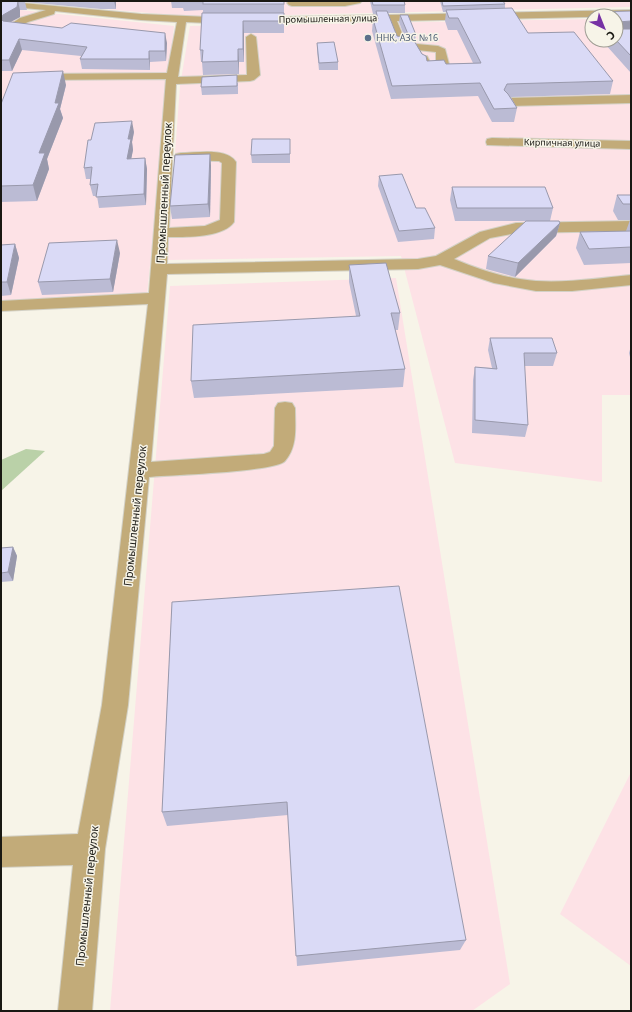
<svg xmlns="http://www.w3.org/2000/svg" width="632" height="1012" viewBox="0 0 632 1012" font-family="'Noto Sans',sans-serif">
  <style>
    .industrial { fill: #fde2e6 }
    .green { fill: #bad1a8 }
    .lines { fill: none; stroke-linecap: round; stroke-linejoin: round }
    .minor-casing { stroke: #d3d1c6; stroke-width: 2 }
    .minor { fill: #c2ab79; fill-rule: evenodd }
    .wall { fill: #bbbbd4 }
    .shaded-wall { fill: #9999ac }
    .building { fill: #dadaf6; stroke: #9999ac }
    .service-dot { fill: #5c6f8a; stroke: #f7f4e8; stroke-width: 1.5 }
    .labels { text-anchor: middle; stroke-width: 3; stroke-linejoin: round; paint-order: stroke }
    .far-street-label { font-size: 9px; fill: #191813; stroke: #f7f4e8 }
    .far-service-label { font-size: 9px; fill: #4e5e75; stroke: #f7f4e8; text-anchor: start }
    .street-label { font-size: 11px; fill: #191813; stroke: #f7f4e8 }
  </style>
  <rect width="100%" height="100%" fill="#f7f4e8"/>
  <g class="industrial">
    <path d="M13 1H631V7L196 17Z"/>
    <path d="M1 8 174 26 147 295 1 305Z"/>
    <path d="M631 18V395H602V482L455 463 401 256 167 260 180 86 190 26 592 19V40H616Z"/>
    <path d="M396 278 510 984 472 1011H110L170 286Z"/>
    <path d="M631 772V966L560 914Z"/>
  </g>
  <path class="green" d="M26 449 45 451 1 491V460Z"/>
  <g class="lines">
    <defs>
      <g id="minor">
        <path d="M1 1 141 14 231 18 631 10V16L397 21 406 43 438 46 445 49 449 64C442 72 431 70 422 66L418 58 419 56H427L430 62 436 63V52L398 48 387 21 231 24 186 22 178 77 247 75 246 37 251 34 256 37 260 75 254 80 250 81 176 84 169 228 205 226 220 220 222 163 219 161 176 160 174 157 176 154 181 153C197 153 226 147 236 162L234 222C223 238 186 237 168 237L167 264 418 259 436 256 480 232 516 223 631 221V231L516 233 490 238 454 259C480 270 508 279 536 281 568 283 600 278 631 275V285L572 291H536L494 283 440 265 418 269 167 274 151 462 264 454 270 452 274 446 275 408 278 403 285 402 292 403 295 408C295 426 298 446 285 461 275 472 170 475 149 477L128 705 105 849 92 1011H58L73 865 1 867V837L78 834 102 705 148 304 1 311V301L149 293 166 79 35 80 31 79 29 77 31 75 35 74 167 73 177 22 141 20 55 11 54 14 28 22 20 26 34 29 35 31C30 36 10 33 5 28L20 18 46 10 1 6Z"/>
        <path d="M289 1H362L360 3 345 6H292L289 5 287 3Z"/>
        <path d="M631 95V103L509 106 505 105 503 102 505 99 509 98Z"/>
        <path d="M492 138 631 141V149L487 145 486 142 487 139Z"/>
      </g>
    </defs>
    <use href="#minor" class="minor-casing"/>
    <use href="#minor" class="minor"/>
  </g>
  <g class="wall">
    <path d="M1 1H116V9H101L25 2 27 10H20V17L10 22 167 43 166 61 150 62V70L82 69 80 59 81 56 22 50 12 71H1Z"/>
    <path d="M171 1H284V33H244V62H239V74L203 75 202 62H201L200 50 203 10 184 11 183 8H172Z"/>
    <path d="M370 1H404L405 5V13H388L397 36 405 38 399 22 400 15 416 35 415 42 422 54 427 61 446 64 473 63 457 30H448L445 21 446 12H443L440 1H503L505 4V9L528 33 613 81 610 94 511 97 517 108 514 122H492L478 96 391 99 372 31 373 19H375L376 14H373Z"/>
    <path d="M631 11V73L605 44V40H616V16H594L595 12Z"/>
    <path d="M317 43 338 62V70H319L317 50Z"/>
    <path d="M238 83V94L202 95 201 87Z"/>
    <path d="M66 85 60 109 63 118 47 159 49 169 37 201 1 202V104Z"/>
    <path d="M134 132 132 142 133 150 131 159 145 158 147 169 146 205 99 208 97 196H93L90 185 91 179H86L84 168Z"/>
    <path d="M290 139V163H252L251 155Z"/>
    <path d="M210 154 211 166 210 217 172 219 170 206Z"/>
    <path d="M379 176 416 208 435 228 434 239 398 242 378 186Z"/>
    <path d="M452 187 553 208 550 221H455L450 200Z"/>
    <path d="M617 195H631V263L584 265 576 248 580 232 626 231 630 220H618L613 211Z"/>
    <path d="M560 223 556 236 515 277 486 269 488 256Z"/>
    <path d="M15 244 19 258 11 295 1 296V245Z"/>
    <path d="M120 253 113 292 42 295 38 282Z"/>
    <path d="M349 265 400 313 398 330H395L405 369 403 387 194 398 191 381 356 316 349 282Z"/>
    <path d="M490 338 557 353 553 366H524L528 425 525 437 472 433 473 380 475 367 492 368 488 350Z"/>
    <path d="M631 346V361L629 353Z"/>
    <path d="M13 547 17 556 13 581 1 582V548Z"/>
    <path d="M172 602 466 940 460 950 297 966 288 815 167 826 162 812Z"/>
  </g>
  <g class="shaded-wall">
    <path d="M18 1 20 10V17L5 25 1 19 3 15Z"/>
    <path d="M114 1H116V9Z"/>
    <path d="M243 21 244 33V62L243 49Z"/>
    <path d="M631 21V32L616 34 618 22Z"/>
    <path d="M165 33 167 43 166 61 165 51Z"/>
    <path d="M19 39 22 50 12 71 9 60Z"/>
    <path d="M238 49 239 62V74L238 61Z"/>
    <path d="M149 51 150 62V70L149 59Z"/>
    <path d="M63 71 66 85 60 109 63 118 47 159 49 169 37 201 33 185 39 153 55 103Z"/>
    <path d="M132 121 134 132 132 142 133 150 129 170 127 159 128 139Z"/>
    <path d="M210 154 211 166 210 217 208 204Z"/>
    <path d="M145 158 147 169 146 205 144 194Z"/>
    <path d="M560 223 556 236 515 277 518 263Z"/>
    <path d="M117 240 120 253 113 292 110 279Z"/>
    <path d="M15 244 19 258 11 295 7 282Z"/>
    <path d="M13 547 17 556 13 581 8 572Z"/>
  </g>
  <g class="building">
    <path d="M1 1H18L17 7 3 15 1 19 3 21 62 28 71 23 165 33V51H149V59H80L87 47 19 39 9 60H1V41L2 40 1 39Z"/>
    <rect x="203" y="1" width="81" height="3"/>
    <path d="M372 1H404L405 5H373Z"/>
    <path d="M442 1H503L505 4 443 6Z"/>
    <path d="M512 8 528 33 574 32 613 81 507 84 504 90 508 94 517 108 494 109 480 83 392 86 373 19H378L376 11H387L397 36 413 39 422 54 426 56 427 61 444 60 446 64 481 63 458 18H449L446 10Z"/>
    <path d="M631 11V21L618 22V28L619 29H631V56L616 40V16H599L595 12Z"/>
    <path d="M202 13H284V21H243V49H238V61L202 62 203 50H200Z"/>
    <path d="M400 15H408L416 35 408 34Z"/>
    <path d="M334 42 338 62 319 63 317 43Z"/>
    <path d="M63 71 55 103H59L39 153H45L33 185 1 186V104L13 73Z"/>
    <path d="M237 75V86L201 87 202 77Z"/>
    <path d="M132 121 128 139H131L127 159 145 158 144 194 96 197 98 184 90 185 92 167 84 168 88 140H91L95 123Z"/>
    <path d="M252 139H290V154L251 155Z"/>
    <path d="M210 154 208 204 170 206 175 155Z"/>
    <path d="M402 174 416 208H425L435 228 399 231 379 176Z"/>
    <path d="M452 187H545L553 208H457Z"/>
    <path d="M617 195H631V204H623Z"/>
    <path d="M526 221H559L560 223 518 263 488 256Z"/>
    <path d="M631 231V247L589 249 580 232Z"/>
    <path d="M117 240 110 279 38 282 49 243Z"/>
    <path d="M15 244 7 282H1V245Z"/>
    <path d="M386 263 400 313H391L405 369 191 381 193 325 360 316 349 265Z"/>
    <path d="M490 338H552L557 353H524L528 425 475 420V367L497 369Z"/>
    <path d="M13 547 8 572 1 573V548Z"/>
    <path d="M399 586 466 940 296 956 287 802 162 812 172 602Z"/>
  </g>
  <circle class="service-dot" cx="368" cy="38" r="4"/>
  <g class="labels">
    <g class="far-street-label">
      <text transform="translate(328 19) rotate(-1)" y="3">Промышленная улица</text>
      <text transform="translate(562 143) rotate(1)" y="3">Кирпичная улица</text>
    </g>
    <g class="far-service-label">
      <text x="376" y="41">ННК, АЗС №16</text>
    </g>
    <g class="street-label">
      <text transform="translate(164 193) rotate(-87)" y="4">Промышленный переулок</text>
      <text transform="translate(135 516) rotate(-84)" y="4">Промышленный переулок</text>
      <text transform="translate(87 896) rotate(-84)" y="4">Промышленный переулок</text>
    </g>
  </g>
  <rect width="632" height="1012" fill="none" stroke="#191813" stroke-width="4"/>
  <g transform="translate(604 28) rotate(137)"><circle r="19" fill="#f7f4e8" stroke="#9e9c93"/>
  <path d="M0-3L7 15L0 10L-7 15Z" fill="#7631a4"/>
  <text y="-6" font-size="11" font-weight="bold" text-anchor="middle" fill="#191813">С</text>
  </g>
</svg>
